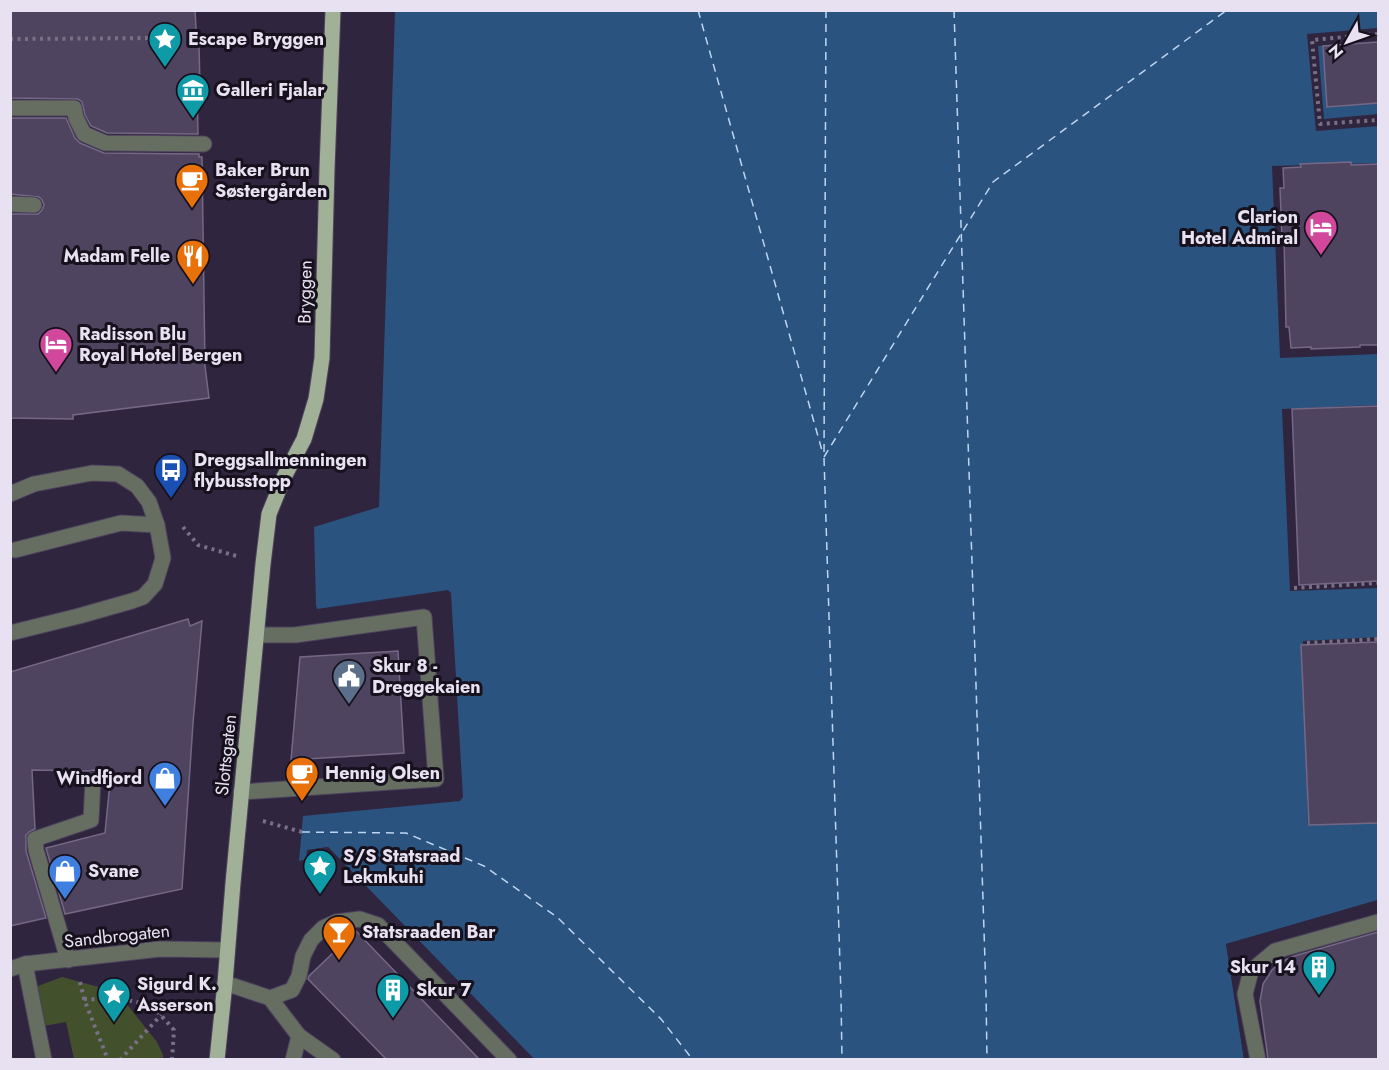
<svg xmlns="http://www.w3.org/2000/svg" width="1389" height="1070" viewBox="0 0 1389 1070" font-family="Jost,sans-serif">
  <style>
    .green { fill: #42502b }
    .water { fill: #2b537f }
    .pier { fill: #30253f }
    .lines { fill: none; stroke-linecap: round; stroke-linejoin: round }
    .ferry { stroke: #bdd5f1; stroke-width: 1.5; stroke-dasharray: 8 6; stroke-linecap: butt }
    .building { fill: #4f4460; stroke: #746886; stroke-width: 1.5 }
    .service-casing { stroke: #4d435c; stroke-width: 17 }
    .pedestrian-casing { stroke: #4d435c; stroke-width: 17 }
    .minor-casing { stroke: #4d435c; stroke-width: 17 }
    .tertiary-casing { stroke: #4d435c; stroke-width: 17 }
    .primary-casing { stroke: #4d435c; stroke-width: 17 }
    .path { stroke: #797086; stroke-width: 4; stroke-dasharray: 3 4.5; stroke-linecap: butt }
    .service { stroke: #666e62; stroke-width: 15 }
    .pedestrian { stroke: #666e62; stroke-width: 15 }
    .minor { stroke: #666e62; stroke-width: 15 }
    .tertiary { stroke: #666e62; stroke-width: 15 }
    .primary { stroke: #a0b197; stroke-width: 15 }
    .labels { text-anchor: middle; stroke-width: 6; stroke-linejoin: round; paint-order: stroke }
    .poi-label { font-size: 18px; font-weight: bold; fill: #e7e1f2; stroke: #16111c; text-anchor: start }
    .street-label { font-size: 18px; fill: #e7e1f2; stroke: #16111c }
  </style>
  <rect width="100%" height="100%" fill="#30253f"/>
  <path class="green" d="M62 977 117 992 157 1042 163 1055V1059H74L66 1022 38 1027 30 989Z"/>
  <path class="water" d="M395 11H1378V41L1323 46 1327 107 1378 103V163L1272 166 1280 358 1378 354V405L1282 409 1290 591 1378 588V637L1303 641 1308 825 1378 823V900L1226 944 1244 1059H534L328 847 308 850 306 860 299 861 303 816 460 801 463 797 451 593 448 590 317 609 316 605 314 527 379 507Z"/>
  <g class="pier">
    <path d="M1378 28V41L1318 46 1324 119 1378 114V126L1316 131 1307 34Z"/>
    <path d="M328 847 534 1059 529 1060 327 850 310 853 308 862 299 864V861L306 860 307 850Z"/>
    <path d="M1378 900V903L1229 946 1247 1059H1244L1226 944Z"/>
  </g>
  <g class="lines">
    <g class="ferry">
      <path d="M698 10 823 454"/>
      <path d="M826 10 824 458 841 996 842 1060"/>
      <path d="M954 10 986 992 987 1060"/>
      <path d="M824 457 993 182 1227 10"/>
      <path d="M302 832 406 833 484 866 557 917 661 1019 693 1060"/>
    </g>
  </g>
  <g class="building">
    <path d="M10 10H195L197 45H199L200 87 197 88 198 134 107 133 91 126 85 115 82 102 78 99 10 98Z"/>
    <path d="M1378 42V103L1327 107 1323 46Z"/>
    <path d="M10 118H66L75 138 80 143 104 153 199 154V157H202L205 366 209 398 73 415V419L10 418V214H38L42 210 44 205 42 200 39 197 10 194Z"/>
    <path d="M1351 162V165L1378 164V345H1360V347L1311 349V347L1291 348 1289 327H1286L1284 239H1282L1280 188H1284L1283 168 1301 167 1300 164Z"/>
    <path d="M1378 406V581L1299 585 1292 409Z"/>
    <path d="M188 619 190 626 202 621 193 723 182 889 65 914 46 848 105 833 111 772 93 770 88 771 32 770 35 829 29 832 26 835V851L46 918 10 926V672Z"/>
    <path d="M1378 642V823L1309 825 1301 645Z"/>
    <path d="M398 651 404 753 291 760 300 657Z"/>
    <path d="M356 931 479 1059H386L308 979 309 976Z"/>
    <path d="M1378 932V1059H1268L1260 1001 1263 984 1272 970 1281 962 1294 956Z"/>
  </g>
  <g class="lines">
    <defs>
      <g id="service">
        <path d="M15 550 121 523 157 525"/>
        <path d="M241 792 436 779 424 617 295 635H257"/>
        <path d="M68 960 36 850 35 839 91 820 93 780"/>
        <path d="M225 983 270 998 299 1036 293 1060"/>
        <path d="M270 998 292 990 299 976 303 956 311 940 323 928 336 922 360 919 378 925 509 1060"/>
        <path d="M299 1036 333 1060"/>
        <path d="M1258 1060 1245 994 1251 971 1275 951 1378 922"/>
      </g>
      <g id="pedestrian">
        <path d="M10 108H74L76 118 84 134 105 143 204 144"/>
        <path d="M10 204 34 205"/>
      </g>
      <g id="minor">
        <path d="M10 494 34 484 92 473 118 474 137 486 149 502 157 525 163 558 155 584 143 597 132 601 79 616 10 633"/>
        <path d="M25 964 44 1060"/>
      </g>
      <path id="tertiary" d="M10 969 25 964 160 949 227 950"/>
      <path id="primary" d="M217 1060 225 983 233 883 263 564 269 514 284 477 304 439 316 399 322 358 327 169 333 10"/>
    </defs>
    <use href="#service" class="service-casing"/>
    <use href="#pedestrian" class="pedestrian-casing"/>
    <use href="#minor" class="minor-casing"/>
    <use href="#tertiary" class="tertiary-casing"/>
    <use href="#primary" class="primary-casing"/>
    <g class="path">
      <path d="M1378 34 1312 40 1320 124 1378 120"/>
      <path d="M197 37H198"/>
      <path d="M10 39 159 38"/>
      <path d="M183 527 198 545 240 557"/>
      <path d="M1294 588 1378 583"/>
      <path d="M1307 643 1378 639"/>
      <path d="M263 821 302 832"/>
      <path d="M80 982 84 999 108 1060"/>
      <path d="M84 999C103 1000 133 997 150 1007 160 1013 167 1022 174 1030L172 1060"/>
      <path d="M120 1060 161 1015"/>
    </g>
    <use href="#service" class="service"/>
    <use href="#pedestrian" class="pedestrian"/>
    <use href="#minor" class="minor"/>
    <use href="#tertiary" class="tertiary"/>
    <use href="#primary" class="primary"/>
  </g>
  <defs>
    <symbol id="sight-pin" viewBox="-11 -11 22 30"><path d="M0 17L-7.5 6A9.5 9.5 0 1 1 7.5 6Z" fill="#0f9aa8" stroke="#16111c"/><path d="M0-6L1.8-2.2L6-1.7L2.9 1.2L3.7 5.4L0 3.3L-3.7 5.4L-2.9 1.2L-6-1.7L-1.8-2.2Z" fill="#fff"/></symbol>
    <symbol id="museum-pin" viewBox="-11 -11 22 30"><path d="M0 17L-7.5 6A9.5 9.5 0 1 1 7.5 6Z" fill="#0f9aa8" stroke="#16111c"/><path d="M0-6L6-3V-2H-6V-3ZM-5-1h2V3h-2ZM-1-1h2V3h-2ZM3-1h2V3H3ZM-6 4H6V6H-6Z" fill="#fff"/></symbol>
    <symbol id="cafe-pin" viewBox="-11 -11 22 30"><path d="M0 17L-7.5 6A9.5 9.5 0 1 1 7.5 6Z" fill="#e8710a" stroke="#16111c"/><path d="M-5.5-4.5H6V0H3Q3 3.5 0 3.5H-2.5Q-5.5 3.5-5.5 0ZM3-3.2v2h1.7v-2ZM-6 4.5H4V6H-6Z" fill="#fff"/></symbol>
    <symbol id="hotel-pin" viewBox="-11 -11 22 30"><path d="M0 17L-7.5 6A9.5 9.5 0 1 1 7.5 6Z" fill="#d1479c" stroke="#16111c"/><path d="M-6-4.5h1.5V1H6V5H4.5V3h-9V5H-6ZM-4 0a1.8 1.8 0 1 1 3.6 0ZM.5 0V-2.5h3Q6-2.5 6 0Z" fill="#fff"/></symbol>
    <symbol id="restaurant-pin" viewBox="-11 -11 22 30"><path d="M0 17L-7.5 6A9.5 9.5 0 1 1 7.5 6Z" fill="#e8710a" stroke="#16111c"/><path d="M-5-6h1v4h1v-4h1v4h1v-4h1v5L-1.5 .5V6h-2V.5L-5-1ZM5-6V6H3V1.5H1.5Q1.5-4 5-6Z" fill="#fff"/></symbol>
    <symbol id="bus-pin" viewBox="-11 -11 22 30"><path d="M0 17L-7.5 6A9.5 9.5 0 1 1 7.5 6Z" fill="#1a4fb4" stroke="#16111c"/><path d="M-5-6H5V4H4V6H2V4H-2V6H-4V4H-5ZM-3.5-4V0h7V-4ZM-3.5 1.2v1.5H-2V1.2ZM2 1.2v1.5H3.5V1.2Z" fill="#fff"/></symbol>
    <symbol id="civic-pin" viewBox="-11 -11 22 30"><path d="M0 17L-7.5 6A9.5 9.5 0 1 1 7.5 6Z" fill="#5c6f8a" stroke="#16111c"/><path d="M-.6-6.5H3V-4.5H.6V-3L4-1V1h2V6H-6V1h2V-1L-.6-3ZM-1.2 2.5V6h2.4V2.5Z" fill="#fff"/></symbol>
    <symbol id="shop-pin" viewBox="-11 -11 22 30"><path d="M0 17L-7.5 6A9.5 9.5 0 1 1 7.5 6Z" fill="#3f7fe0" stroke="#16111c"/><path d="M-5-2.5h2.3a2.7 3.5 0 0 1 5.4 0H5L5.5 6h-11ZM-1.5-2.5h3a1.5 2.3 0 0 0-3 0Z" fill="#fff"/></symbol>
    <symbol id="bar-pin" viewBox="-11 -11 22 30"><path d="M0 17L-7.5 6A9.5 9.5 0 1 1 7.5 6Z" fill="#e8710a" stroke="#16111c"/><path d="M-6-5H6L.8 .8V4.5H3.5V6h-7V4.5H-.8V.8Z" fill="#fff"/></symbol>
    <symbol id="building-pin" viewBox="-11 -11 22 30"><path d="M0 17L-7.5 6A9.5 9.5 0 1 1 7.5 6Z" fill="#0f9aa8" stroke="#16111c"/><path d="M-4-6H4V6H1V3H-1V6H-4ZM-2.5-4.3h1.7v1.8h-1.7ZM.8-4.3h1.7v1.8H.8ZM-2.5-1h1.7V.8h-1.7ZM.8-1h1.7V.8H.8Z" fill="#fff"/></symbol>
  </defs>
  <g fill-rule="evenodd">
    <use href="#sight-pin" x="146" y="20" width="38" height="52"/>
    <use href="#museum-pin" x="174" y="71" width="38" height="52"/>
    <use href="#cafe-pin" x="173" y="161" width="38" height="52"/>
    <use href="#hotel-pin" x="1302" y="208" width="38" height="52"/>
    <use href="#restaurant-pin" x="174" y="237" width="38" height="52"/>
    <use href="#hotel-pin" x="37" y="325" width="38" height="52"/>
    <use href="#bus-pin" x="152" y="451" width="38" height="52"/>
    <use href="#civic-pin" x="330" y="657" width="38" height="52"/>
    <use href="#cafe-pin" x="283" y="754" width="38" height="52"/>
    <use href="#shop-pin" x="146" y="759" width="38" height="52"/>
    <use href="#sight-pin" x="301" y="847" width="38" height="52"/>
    <use href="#shop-pin" x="46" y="852" width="38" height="52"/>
    <use href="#bar-pin" x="320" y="913" width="38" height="52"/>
    <use href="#building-pin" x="1300" y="948" width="38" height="52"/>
    <use href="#building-pin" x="374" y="971" width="38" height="52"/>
    <use href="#sight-pin" x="95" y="975" width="38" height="52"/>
  </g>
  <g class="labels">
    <g class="poi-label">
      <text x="188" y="45">Escape Bryggen</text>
      <text x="216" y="96">Galleri Fjalar</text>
      <text x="215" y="176">Baker Brun<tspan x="215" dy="21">Søstergården</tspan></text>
      <text x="1298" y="223" text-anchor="end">Clarion<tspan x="1298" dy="21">Hotel Admiral</tspan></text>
      <text x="170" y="262" text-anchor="end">Madam Felle</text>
      <text x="79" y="340">Radisson Blu<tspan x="79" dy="21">Royal Hotel Bergen</tspan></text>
      <text x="194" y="466">Dreggsallmenningen<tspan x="194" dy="21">flybusstopp</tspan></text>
      <text x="372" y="672">Skur 8 -<tspan x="372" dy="21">Dreggekaien</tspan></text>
      <text x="325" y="779">Hennig Olsen</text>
      <text x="142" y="784" text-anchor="end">Windfjord</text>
      <text x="343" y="862">S/S Statsraad<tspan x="343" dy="21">Lekmkuhi</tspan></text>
      <text x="88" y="877">Svane</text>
      <text x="362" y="938">Statsraaden Bar</text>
      <text x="1296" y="973" text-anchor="end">Skur 14</text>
      <text x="137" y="990">Sigurd K.<tspan x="137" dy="21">Asserson</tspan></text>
      <text x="416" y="996">Skur 7</text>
    </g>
    <g class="street-label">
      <text transform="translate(305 292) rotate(-89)" y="6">Bryggen</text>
      <text transform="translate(226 755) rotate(-84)" y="6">Slottsgaten</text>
      <text transform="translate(117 936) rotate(-6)" y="6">Sandbrogaten</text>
    </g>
  </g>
  <rect width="1389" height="1070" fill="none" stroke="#e7e1f2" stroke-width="24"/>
  <g transform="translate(1347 42) rotate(230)" stroke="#16111c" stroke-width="4.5" paint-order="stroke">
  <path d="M0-4.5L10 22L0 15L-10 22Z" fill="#e7e1f2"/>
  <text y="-9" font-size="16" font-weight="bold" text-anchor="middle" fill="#e7e1f2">N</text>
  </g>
</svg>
